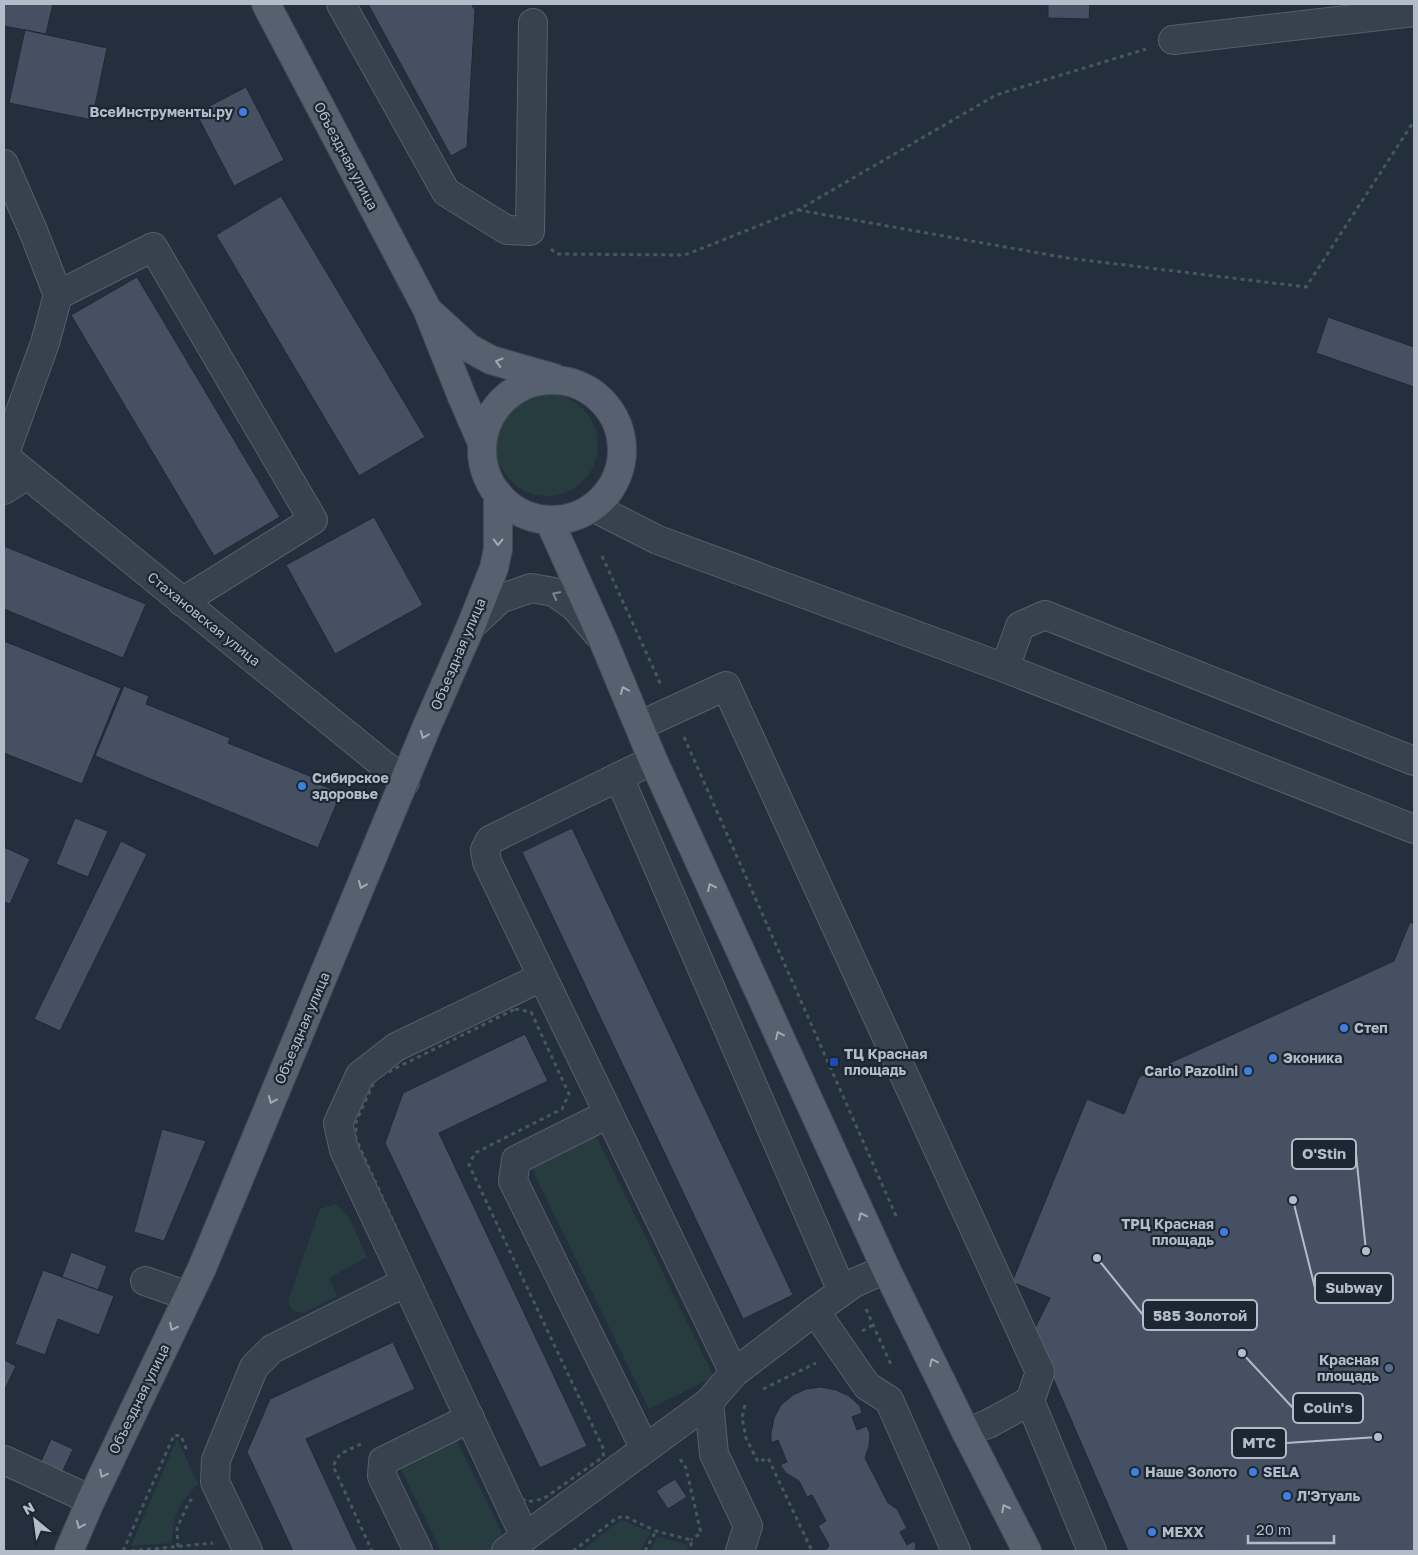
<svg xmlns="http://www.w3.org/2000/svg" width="1418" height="1555" viewBox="0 0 1418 1555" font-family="'Golos Text',sans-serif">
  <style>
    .green { fill: #263c3f }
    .building { fill: #455162; stroke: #1f2835 }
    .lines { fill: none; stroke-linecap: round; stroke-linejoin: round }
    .minor-casing { stroke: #565f6c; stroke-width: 30 }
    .major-casing { stroke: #414a57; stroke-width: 30 }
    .path { stroke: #44595c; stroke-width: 3; stroke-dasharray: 4 4; stroke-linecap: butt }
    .minor { stroke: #38414e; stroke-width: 28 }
    .major { stroke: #56606e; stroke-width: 28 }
    .oneway { stroke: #a1aab7 }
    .oneway2 { stroke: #7c8592 }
    .shop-dot { fill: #3f7fe0; stroke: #1d2633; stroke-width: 2 }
    .transit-dot { fill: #1a4fb4; stroke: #1d2633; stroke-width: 2 }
    .service-dot { fill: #5c6f8a; stroke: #1d2633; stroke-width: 2 }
    .labels { text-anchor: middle; stroke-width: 4.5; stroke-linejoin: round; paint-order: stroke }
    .poi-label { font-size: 14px; font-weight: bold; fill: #b4bcc9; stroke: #1d2633; text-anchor: start }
    .street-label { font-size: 14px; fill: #b4bcc9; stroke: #1d2633 }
    .leader { fill: none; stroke: #b4bcc9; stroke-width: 2 }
    .callout-dot { fill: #b4bcc9; stroke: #1d2633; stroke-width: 2 }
    .callout { fill: #1d2633; stroke: #b4bcc9; stroke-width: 2 }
    .callout-label { font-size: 15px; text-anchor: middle; font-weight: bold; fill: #b4bcc9 }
  </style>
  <rect width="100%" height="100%" fill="#242f3e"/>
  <g class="green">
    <circle cx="547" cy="445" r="51"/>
    <path d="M596 1136 714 1377 649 1409 531 1167Z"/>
    <path d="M335 1204 348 1216 367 1257 329 1278 337 1296 304 1313 293 1311 288 1301 320 1209Z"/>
    <path d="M455 1437 507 1543 490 1551H441L399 1465Z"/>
    <path d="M177 1439 198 1484C180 1503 172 1516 172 1543L131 1546Z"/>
    <path d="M621 1520 651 1532 640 1551H581Z"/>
    <path d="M657 1537 687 1544 688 1551H650Z"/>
  </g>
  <g class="building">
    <path d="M4 4H53L46 34 4 26Z"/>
    <path d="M368 4H471L475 10 467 147 451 156Z"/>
    <path d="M1048 4H1090L1089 19 1048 18Z"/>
    <path d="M25 30 107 48 92 120 9 103Z"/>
    <path d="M246 87 284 160 234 186 196 113Z"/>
    <path d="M281 196 425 437 359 476 216 235Z"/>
    <path d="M137 277 280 517 214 556 71 315Z"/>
    <path d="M1328 317 1414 347V387L1316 353Z"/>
    <path d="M374 517 423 605 335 654 286 565Z"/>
    <path d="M4 546 146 604 123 658 4 609Z"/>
    <path d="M4 641 121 688 82 784 4 753Z"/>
    <path d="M124 686 149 696 146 704 230 738 228 743 320 780 319 784 341 793 318 848 95 756Z"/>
    <path d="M75 818 108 831 88 877 56 864Z"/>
    <path d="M572 828 793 1295 743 1319 522 852Z"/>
    <path d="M121 841 147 854 60 1031 34 1019Z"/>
    <path d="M4 847 30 859 10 904 4 902Z"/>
    <path d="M1410 922 1414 924V1551H1128L1033 1332 1050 1298 1012 1282 1087 1099 1124 1114 1139 1077 1394 961Z"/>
    <path d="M525 1034 548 1081 439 1133 587 1446 540 1468 385 1143 403 1093Z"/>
    <path d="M162 1129 206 1141 164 1241 134 1232Z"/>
    <path d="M71 1252 107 1266 98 1290 62 1277Z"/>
    <path d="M43 1270 114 1296 99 1335 58 1319 45 1355 15 1344Z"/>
    <path d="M393 1342 415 1389 306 1439 358 1551H293L247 1452 270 1399Z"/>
    <path d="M4 1360 16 1366 4 1391Z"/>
    <path d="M821 1387 836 1390 849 1396 860 1406 862 1413 852 1417 857 1430 867 1426 870 1434 869 1446 865 1458 888 1503 897 1509 907 1528 900 1532 907 1545 914 1541 916 1545 915 1551H822L828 1548 829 1545 818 1526 826 1521 812 1495 807 1497 799 1481 786 1473 780 1465 787 1462 778 1440 771 1443V1433L774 1418 781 1405 793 1395 806 1389Z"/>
    <path d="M51 1439 73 1449 60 1477 38 1468Z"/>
    <path d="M675 1479 687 1497 668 1509 656 1491Z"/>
  </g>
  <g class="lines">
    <defs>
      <g id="minor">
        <path d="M341 4 446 192 507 230 530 231 533 23"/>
        <path d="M1173 40 1414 12"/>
        <path d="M4 164 34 233 58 295 45 343 4 456"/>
        <path d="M58 295 153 247 313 520 182 602"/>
        <path d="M4 456 405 782"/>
        <path d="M4 490 27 475"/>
        <path d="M593 507 658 540 1005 668 1414 829"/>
        <path d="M471 626 500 599 531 588 554 592 575 607 597 633"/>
        <path d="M1005 668 1020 626 1045 615 1414 761"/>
        <path d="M639 726 726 686 1040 1372 1030 1401 1092 1551"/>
        <path d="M653 760 490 840 485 850 487 862 734 1373"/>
        <path d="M619 777 842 1291"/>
        <path d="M608 1114 516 1160 513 1181 645 1449"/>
        <path d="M145 1281 188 1296"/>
        <path d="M406 1282 525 1537"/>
        <path d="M815 1311 867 1386 889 1400 956 1551"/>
        <path d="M709 1402 714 1454 748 1526 740 1551"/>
        <path d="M966 1432 988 1424 1030 1401"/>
        <path d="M4 1460 91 1500"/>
        <path d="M248 1551 215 1482 216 1460 254 1367 272 1349 406 1282 344 1150 338 1123 360 1075 396 1047 542 977"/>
        <path d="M418 1551 382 1476 383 1461 470 1418"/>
        <path d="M506 1551 709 1402 734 1373 815 1311 854 1283 886 1269"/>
      </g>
      <g id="major">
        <path d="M266 4 427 309 462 397 482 443"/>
        <path d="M433 315 469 348 491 360 554 378"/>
        <circle cx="552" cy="450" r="70"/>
        <path d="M549 520 603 640 653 760 886 1269 966 1432 1027 1551"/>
        <path d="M69 1551 91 1500 202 1268 427 726 471 626 494 568 498 549V494"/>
      </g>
    </defs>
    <use href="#minor" class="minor-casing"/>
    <use href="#major" class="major-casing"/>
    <g class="path">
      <path d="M798 210 1067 258 1306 287 1414 121"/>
      <path d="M551 249 557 254 685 255 798 210 996 95 1146 49"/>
      <path d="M602 556 661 685"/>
      <path d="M684 737 897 1218"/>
      <path d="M515 1009 531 1012 569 1094 562 1109 475 1153 469 1165 604 1450 603 1457 543 1499 526 1502 516 1492 356 1139V1122L376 1078Z"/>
      <path d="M866 1309 892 1367"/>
      <path d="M862 1331 873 1325"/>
      <path d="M763 1389 816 1363"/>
      <path d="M745 1405 742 1418 746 1438 758 1462 768 1458 812 1551"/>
      <path d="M361 1444 340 1454 333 1466 372 1551"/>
      <path d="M680 1459 686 1468 701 1533 691 1540"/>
      <path d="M178 1547 177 1528 189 1502 192 1499"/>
      <path d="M123 1551 174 1435 181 1436 188 1453"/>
      <path d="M131 1551 213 1543"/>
      <path d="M573 1551 617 1518 624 1516 656 1531 691 1540V1551"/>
      <path d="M645 1551 656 1531"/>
    </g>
    <use href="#minor" class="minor"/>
    <use href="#major" class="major"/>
  </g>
  <defs><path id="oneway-chevron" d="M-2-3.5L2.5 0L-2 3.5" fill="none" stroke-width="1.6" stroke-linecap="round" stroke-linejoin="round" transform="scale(1.25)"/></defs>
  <g class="oneway">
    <use href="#oneway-chevron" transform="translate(499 362) rotate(-164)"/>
    <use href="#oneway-chevron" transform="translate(498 542) rotate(91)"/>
    <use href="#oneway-chevron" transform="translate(624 690) rotate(-113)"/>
    <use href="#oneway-chevron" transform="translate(424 735) rotate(112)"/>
    <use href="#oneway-chevron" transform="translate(362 885) rotate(113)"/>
    <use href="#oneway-chevron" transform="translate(711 887) rotate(-115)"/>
    <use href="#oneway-chevron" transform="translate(779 1035) rotate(-115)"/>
    <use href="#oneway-chevron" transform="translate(272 1100) rotate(113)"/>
    <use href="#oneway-chevron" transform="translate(862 1216) rotate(-115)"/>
    <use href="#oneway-chevron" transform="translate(173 1327) rotate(116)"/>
    <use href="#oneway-chevron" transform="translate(933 1362) rotate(-115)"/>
    <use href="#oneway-chevron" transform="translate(103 1474) rotate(116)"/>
    <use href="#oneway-chevron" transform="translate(1005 1508) rotate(-117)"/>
    <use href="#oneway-chevron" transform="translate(80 1525) rotate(113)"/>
  </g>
  <use class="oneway2" href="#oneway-chevron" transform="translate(556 595) rotate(-153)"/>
  <g class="shop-dot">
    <circle cx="243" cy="112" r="5"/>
    <circle cx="302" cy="786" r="5"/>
    <circle cx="1344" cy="1028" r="5"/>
    <circle cx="1273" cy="1058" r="5"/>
    <circle cx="1248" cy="1071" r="5"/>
    <circle cx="1224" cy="1232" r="5"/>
    <circle cx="1135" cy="1472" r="5"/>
    <circle cx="1253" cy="1472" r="5"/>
    <circle cx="1287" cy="1496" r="5"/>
    <circle cx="1152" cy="1532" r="5"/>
  </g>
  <rect class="transit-dot" x="829" y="1057" width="10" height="10" rx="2.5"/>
  <circle class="service-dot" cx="1389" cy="1368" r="5"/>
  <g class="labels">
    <g class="poi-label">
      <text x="233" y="117" text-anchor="end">ВсеИнструменты.ру</text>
      <text x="312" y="783">Сибирское<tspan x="312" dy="16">здоровье</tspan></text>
      <text x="1354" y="1033">Степ</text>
      <text x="844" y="1059">ТЦ Красная<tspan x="844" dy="16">площадь</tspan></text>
      <text x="1283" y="1063">Эконика</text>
      <text x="1238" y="1076" text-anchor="end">Carlo Pazolini</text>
      <text x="1214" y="1229" text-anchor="end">ТРЦ Красная<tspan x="1214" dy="16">площадь</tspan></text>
      <text x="1379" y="1365" text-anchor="end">Красная<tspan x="1379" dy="16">площадь</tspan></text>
      <text x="1145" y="1477">Наше Золото</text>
      <text x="1263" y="1477">SELA</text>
      <text x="1297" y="1501">Л'Этуаль</text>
      <text x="1162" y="1537">MEXX</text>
    </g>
    <g class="street-label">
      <text transform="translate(346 156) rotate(62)" y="5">Объездная улица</text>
      <text transform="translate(204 619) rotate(39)" y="5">Стахановская улица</text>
      <text transform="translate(458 654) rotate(-67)" y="5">Объездная улица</text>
      <text transform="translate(302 1028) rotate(-67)" y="5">Объездная улица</text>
      <text transform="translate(139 1399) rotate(-64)" y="5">Объездная улица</text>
    </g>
  </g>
  <path class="leader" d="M1366 1251L1356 1154M1293 1200L1315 1288M1097 1258L1143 1315M1242 1353L1293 1408M1378 1437L1286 1443"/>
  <g class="callout-dot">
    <circle cx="1366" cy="1251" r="5"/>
    <circle cx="1293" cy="1200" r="5"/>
    <circle cx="1097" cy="1258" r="5"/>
    <circle cx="1242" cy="1353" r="5"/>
    <circle cx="1378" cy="1437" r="5"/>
  </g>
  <g class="callout">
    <rect x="1292" y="1139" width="64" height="30" rx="5"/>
    <rect x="1315" y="1273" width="78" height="30" rx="5"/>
    <rect x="1143" y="1300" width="114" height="30" rx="5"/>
    <rect x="1293" y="1393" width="70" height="30" rx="5"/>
    <rect x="1232" y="1428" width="54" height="30" rx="5"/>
  </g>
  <g class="callout-label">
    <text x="1324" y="1159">O'Stin</text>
    <text x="1354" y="1293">Subway</text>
    <text x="1200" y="1321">585 Золотой</text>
    <text x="1328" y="1413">Colin's</text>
    <text x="1259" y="1448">МТС</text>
  </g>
  <rect width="1418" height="1555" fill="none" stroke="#b4bcc9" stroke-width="10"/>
  <g transform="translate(35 1520) rotate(331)" stroke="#1d2633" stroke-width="4" paint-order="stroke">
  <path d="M0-4L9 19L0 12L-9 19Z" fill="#b4bcc9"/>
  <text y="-8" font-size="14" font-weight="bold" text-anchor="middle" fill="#b4bcc9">N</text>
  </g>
  <path d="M1248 1535v8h86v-8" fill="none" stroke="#b4bcc9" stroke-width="2.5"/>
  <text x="1256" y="1535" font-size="15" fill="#b4bcc9" stroke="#1d2633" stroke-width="4" paint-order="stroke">20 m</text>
</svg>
